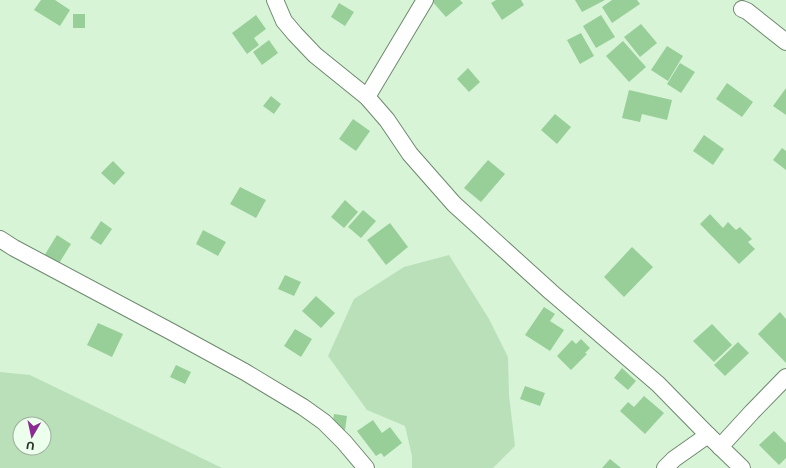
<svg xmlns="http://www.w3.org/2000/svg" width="786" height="468" viewBox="0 0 786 468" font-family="Montserrat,sans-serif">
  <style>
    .green { fill: #bae0b9; fill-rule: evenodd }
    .building { fill: #98cf98 }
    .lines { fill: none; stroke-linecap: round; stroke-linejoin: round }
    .street-casing { stroke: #6f896f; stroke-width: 18 }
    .street { stroke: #fff; stroke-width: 16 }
  </style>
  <rect width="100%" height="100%" fill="#d7f4d7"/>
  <g class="green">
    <path d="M449 255 489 319 508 357 509 395 515 446 493 468H412V456L405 426 367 410 328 356 354 299 404 267Z"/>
    <path d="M0 372 30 375 222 468H0ZM20 424H44V448H20Z"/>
  </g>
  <g class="building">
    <path d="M41 0H55L70 10 60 26 34 10Z"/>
    <path d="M431 0H460L463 3 446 17Z"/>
    <path d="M496 0H521L524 5 502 20 491 3Z"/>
    <path d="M575 0H605L582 12Z"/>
    <path d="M612 0H637L640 4 612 23 602 7Z"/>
    <path d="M339 3 354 12 345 26 331 17Z"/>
    <rect x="73" y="14" width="12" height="14"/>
    <path d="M256 15 266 29 254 38 259 45 247 54 232 33Z"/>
    <path d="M601 15 615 37 596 48 583 26Z"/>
    <path d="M641 24 657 43 640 57 624 37Z"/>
    <path d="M581 33 594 56 580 64 567 40Z"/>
    <path d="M269 40 278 53 262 65 253 52Z"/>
    <path d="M623 41 646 67 629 82 606 56Z"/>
    <path d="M667 46 683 56 668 81 651 70Z"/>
    <path d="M680 63 695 72 681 93 667 84Z"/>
    <path d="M468 68 480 82 469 92 457 79Z"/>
    <path d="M727 83 753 102 742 117 716 99Z"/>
    <path d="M786 88V115L773 106Z"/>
    <path d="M629 90 672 100 667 120 642 114 640 122 622 118Z"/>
    <path d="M271 96 281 104 274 114 263 106Z"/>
    <path d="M555 114 571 127 557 144 541 130Z"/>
    <path d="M353 119 370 131 356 151 339 139Z"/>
    <path d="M704 135 724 149 713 165 693 151Z"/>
    <path d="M782 148 786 151V170L773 160Z"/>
    <path d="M488 160 505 174 481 202 464 188Z"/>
    <path d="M113 161 125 173 114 185 101 173Z"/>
    <path d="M240 187 266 200 256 218 230 204Z"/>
    <path d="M345 200 358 212 344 228 331 217Z"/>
    <path d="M363 210 376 221 361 238 348 227Z"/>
    <path d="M710 214 723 228 728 222 736 230 740 227 752 239 748 242 755 249 739 264 700 224Z"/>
    <path d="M101 221 112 229 101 245 90 238Z"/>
    <path d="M390 223 408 247 386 265 367 240Z"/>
    <path d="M203 230 226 242 218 256 196 244Z"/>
    <path d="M57 235 71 244 58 265 44 256Z"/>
    <path d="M632 247 653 267 624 297 604 277Z"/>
    <path d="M285 275 301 282 294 296 278 289Z"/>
    <path d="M316 296 335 313 321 328 302 311Z"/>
    <path d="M544 307 555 314 550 321 564 330 550 351 525 335Z"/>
    <path d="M780 312 786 319V363L758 334Z"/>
    <path d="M98 323 123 334 112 357 87 345Z"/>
    <path d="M712 324 732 345 714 362 693 341Z"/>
    <path d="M295 329 312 339 301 357 284 346Z"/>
    <path d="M581 339 590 348 585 353 587 354 571 370 557 356 572 340 576 344Z"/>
    <path d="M738 342 749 353 725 376 714 365Z"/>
    <path d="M176 365 191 372 185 384 170 377Z"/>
    <path d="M622 368 636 381 628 390 614 378Z"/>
    <path d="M525 386 545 393 540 406 520 399Z"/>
    <path d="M644 396 664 413 645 434 620 411 628 402 634 407Z"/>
    <path d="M334 414 347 416 345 430 332 428Z"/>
    <path d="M373 420 382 433 390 427 402 443 384 457 381 453 376 456 357 431Z"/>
    <path d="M774 431 786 443V458L779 465 759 445Z"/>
    <path d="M610 459 621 468H602Z"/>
  </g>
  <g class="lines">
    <defs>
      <g id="street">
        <path d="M275 0 284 21 295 34 315 55 367 97 387 120 410 154 454 204 551 292 658 384 708 435 742 468"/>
        <path d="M742 9 747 11 786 42"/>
        <path d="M367 97 425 0"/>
        <path d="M0 239 14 248 170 331 245 372 303 407 324 422 344 442 366 468"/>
        <path d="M720 447 752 412 786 377"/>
        <path d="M665 468 674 459 708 435"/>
      </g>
    </defs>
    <use href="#street" class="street-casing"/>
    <use href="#street" class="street"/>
  </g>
  <g transform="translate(32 436) rotate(189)"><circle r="19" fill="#ecfeec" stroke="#9fae9f"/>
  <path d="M0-3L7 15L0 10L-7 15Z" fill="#8b2a92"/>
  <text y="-6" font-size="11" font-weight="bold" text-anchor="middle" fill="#2b362b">U</text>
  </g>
</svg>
